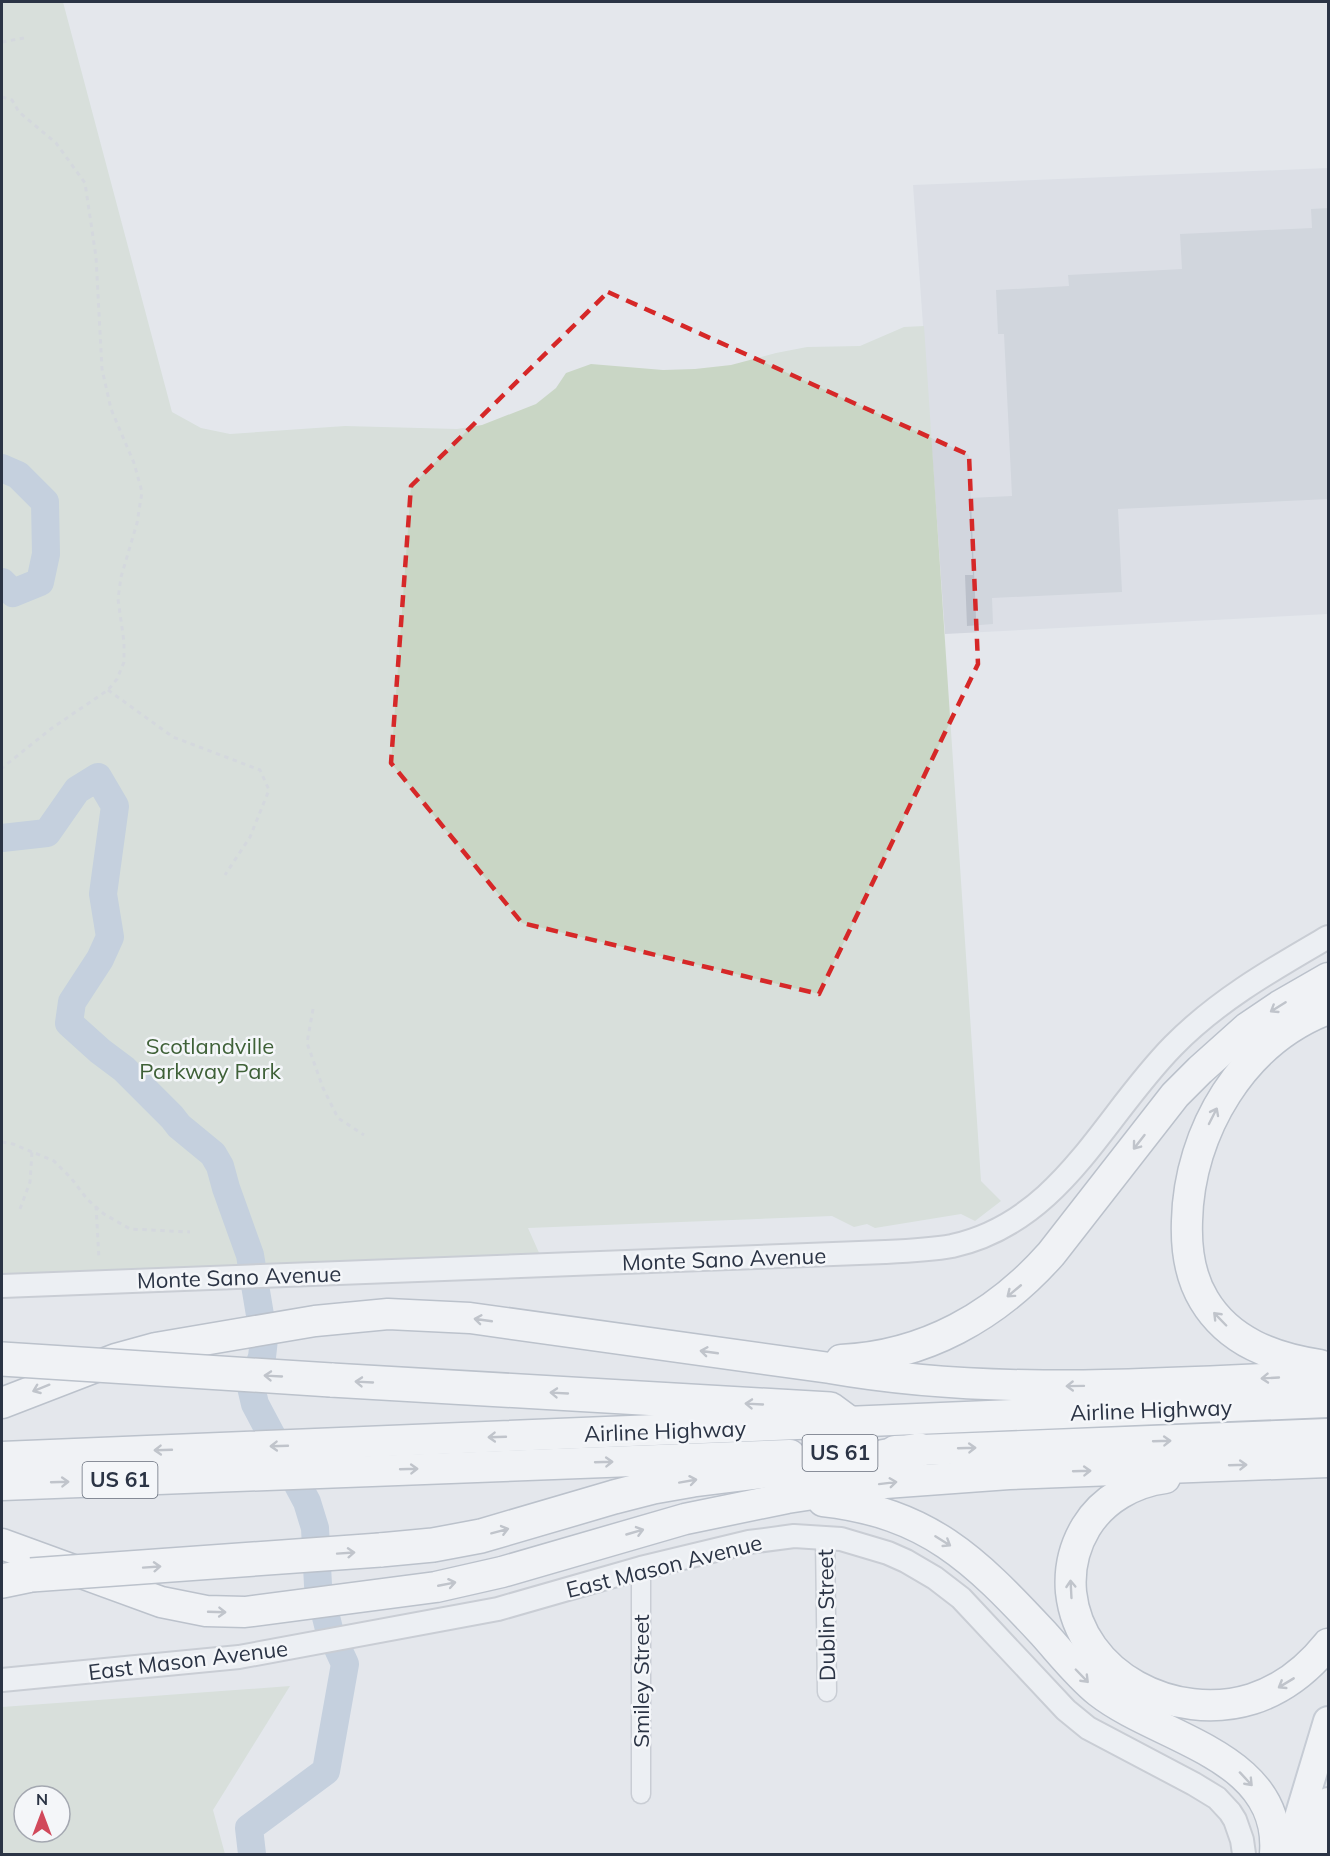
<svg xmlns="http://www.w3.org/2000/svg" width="1330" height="1856" viewBox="0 0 1330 1856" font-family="Mulish,sans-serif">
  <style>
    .built { fill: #d2d6de }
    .green { fill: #c9d6c5; fill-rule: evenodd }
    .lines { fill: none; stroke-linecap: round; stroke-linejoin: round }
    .river { stroke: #9fb4cc; stroke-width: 28 }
    .building { fill: #bbc0ca }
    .minor-casing { stroke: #a9aeb7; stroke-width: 21 }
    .tertiary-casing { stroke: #a9aeb7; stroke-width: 26 }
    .primary-casing { stroke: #a3abb8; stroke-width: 32 }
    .trunk-casing { stroke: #8b94a3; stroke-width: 33 }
    .motorway-casing { stroke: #8b94a3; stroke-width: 36 }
    .path { stroke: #c2c5cb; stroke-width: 3; stroke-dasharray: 4.5 4.5; stroke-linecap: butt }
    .minor { stroke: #f7f8fa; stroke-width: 18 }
    .tertiary { stroke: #f7f8fa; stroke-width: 22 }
    .primary { stroke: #fff; stroke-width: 28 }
    .trunk { stroke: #fff; stroke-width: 30 }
    .motorway { stroke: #fff; stroke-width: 33 }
    .motorway-bridge-casing { stroke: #8b94a3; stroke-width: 36; stroke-linecap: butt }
    .motorway-bridge { stroke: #fff; stroke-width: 33 }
    .oneway { stroke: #959aa2 }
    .marked { fill: none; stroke: #d62828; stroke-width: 4.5; stroke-dasharray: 12 8; stroke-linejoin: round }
    .labels { text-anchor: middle; stroke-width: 5; stroke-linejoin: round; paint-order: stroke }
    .shield { fill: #f4f6f9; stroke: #676e7b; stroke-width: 1.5 }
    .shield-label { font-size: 21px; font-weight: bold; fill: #2b3445 }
    .park-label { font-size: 22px; fill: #3f6138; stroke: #f4f6f9 }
    .street-label { font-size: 22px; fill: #2b3445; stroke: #f4f6f9 }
  </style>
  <rect width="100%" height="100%" fill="#e4e7ec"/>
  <path class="built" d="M1328 168V614L945 634 913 185Z"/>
  <g class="green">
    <path d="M2 2H63L172 412 201 428 230 434 345 426 457 429 482 425 536 404 556 388 566 373 591 364 663 370 695 369 731 365 776 353 807 347 860 346 904 327 924 326 981 1181 1001 1201 975 1221 961 1214 875 1228 867 1224 854 1227 832 1216 528 1228 540 1255 2 1276Z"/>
    <path d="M290 1686 213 1810 225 1854H2V1707ZM24 1796H60V1832H24Z"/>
  </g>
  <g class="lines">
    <g class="river">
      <path d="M2 468 18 475 45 502 46 554 40 582 13 593 2 582"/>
      <path d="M2 838 47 833 77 790 98 777 115 806 103 894 110 937 100 959 72 1002 69 1023 100 1051 124 1069 172 1117 179 1126 213 1154 220 1166 226 1188 250 1255 264 1339 262 1357 251 1387 255 1404 307 1502 315 1528 318 1585 329 1629 345 1664 326 1771 249 1828 252 1854"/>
    </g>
  </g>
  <path class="building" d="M1329 208V499L1118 509 1122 592 992 598 993 624 967 626 965 575H973L969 498 1012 496 1004 334H998L996 290 1069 286 1068 275 1182 269 1180 234 1312 228 1311 209Z"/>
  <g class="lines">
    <defs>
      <g id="minor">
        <path d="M825 1537 827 1692"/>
        <path d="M641 1568V1794"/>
      </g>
      <g id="tertiary">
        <path d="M2 1286 885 1252C907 1251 930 1250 952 1246 1061 1222 1102 1118 1173 1046 1218 1000 1273 969 1328 937"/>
        <path d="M2 1680 239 1657 498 1609 641 1568 749 1542 794 1536 841 1539 888 1553 906 1561 935 1578 961 1598 1066 1710 1088 1728 1194 1784 1217 1798 1230 1812 1235 1820 1242 1840 1244 1854"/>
      </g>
      <g id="primary">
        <path d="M1288 1854 1328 1721"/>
        <path d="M1313 1854 1328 1802"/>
      </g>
      <g id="trunk">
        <path d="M841 1360C925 1356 996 1316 1051 1254L1175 1095 1200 1070 1247 1028 1281 1005 1328 978"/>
        <path d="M1320 1365C1274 1358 1229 1342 1204 1300 1190 1277 1186 1248 1187 1221 1189 1131 1243 1041 1328 1009"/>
        <path d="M2 1403 116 1359 156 1348 315 1321 388 1314 470 1318 830 1368C995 1397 1162 1383 1328 1376"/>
        <path d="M895 1451 1328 1434"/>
        <path d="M2 1457 1328 1402"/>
        <path d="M1165 1478C1134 1482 1103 1499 1086 1527 1074 1547 1069 1569 1071 1592 1080 1676 1175 1723 1252 1699 1283 1689 1308 1669 1328 1644"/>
        <path d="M2 1485 790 1455"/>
        <path d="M823 1501C928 1513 974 1559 1043 1633 1061 1653 1078 1675 1099 1692 1159 1739 1283 1755 1275 1854"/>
        <path d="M2 1544 161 1602 206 1611 245 1612 436 1587 502 1572 685 1519 787 1498 885 1483 1009 1474 1328 1462"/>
        <path d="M1316 1854 1328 1836"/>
      </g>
      <g id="motorway">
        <path d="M331 1380 830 1409 849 1423"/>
        <path d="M380 1550 433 1545 481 1536 614 1497 653 1487 693 1480 773 1470 839 1465 919 1450"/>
        <path d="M2 1581 31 1575"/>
      </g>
    </defs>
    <use href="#minor" class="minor-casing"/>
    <use href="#tertiary" class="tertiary-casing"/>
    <use href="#primary" class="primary-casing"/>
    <use href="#trunk" class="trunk-casing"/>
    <use href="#motorway" class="motorway-casing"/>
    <g class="path">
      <path d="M2 42 24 38"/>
      <path d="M2 97 12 100 19 112 56 143 85 183 96 257 102 369 111 409 134 463 142 492 137 523 121 577 118 599 124 642V662L117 679 108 690 52 728 2 768"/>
      <path d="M108 690 173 737 260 770 269 790 250 837 225 875"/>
      <path d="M313 1009 307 1043 323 1088 338 1118 364 1135"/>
      <path d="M2 1142 13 1144 54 1161 71 1178 87 1199 104 1214 130 1229 190 1232"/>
      <path d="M96 1206 99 1259"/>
      <path d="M20 1209 30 1182 32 1151"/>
    </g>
    <use href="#minor" class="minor"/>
    <use href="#tertiary" class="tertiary"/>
    <use href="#primary" class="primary"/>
    <use href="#trunk" class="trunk"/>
    <use href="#motorway" class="motorway"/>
    <defs>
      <g id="motorway-bridge">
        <path d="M2 1359 331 1380"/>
        <path d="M31 1575 380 1550"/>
      </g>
    </defs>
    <use href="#motorway-bridge" class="motorway-bridge-casing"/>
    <use href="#motorway-bridge" class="motorway-bridge"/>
  </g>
  <defs><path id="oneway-shaft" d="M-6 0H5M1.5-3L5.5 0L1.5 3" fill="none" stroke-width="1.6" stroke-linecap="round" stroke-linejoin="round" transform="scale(1.5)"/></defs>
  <g class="oneway">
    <use href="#oneway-shaft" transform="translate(1278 1007) rotate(148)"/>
    <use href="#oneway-shaft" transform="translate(1213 1116) rotate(-63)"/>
    <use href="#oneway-shaft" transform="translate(1139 1142) rotate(128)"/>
    <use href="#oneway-shaft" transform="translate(1014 1291) rotate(140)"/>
    <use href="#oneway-shaft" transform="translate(1220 1319) rotate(-134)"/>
    <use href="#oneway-shaft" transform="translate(483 1320) rotate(-172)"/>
    <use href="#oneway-shaft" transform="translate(709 1352) rotate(-172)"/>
    <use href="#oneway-shaft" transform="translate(273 1376) rotate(-177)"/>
    <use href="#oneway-shaft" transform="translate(1270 1378) rotate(177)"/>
    <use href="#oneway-shaft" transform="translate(364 1382) rotate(-177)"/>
    <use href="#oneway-shaft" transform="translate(1075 1386) rotate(179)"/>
    <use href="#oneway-shaft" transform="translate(41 1388) rotate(158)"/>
    <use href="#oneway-shaft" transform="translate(559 1393) rotate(-177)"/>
    <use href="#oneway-shaft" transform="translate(754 1404) rotate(-177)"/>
    <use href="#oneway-shaft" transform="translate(497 1437) rotate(178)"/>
    <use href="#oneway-shaft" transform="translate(1162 1441) rotate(-2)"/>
    <use href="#oneway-shaft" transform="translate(279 1446) rotate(178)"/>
    <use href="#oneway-shaft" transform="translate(967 1448) rotate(-2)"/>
    <use href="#oneway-shaft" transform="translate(163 1450) rotate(178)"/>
    <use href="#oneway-shaft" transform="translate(604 1462) rotate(-2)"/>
    <use href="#oneway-shaft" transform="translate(1238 1465) rotate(-2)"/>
    <use href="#oneway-shaft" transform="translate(409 1469) rotate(-2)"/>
    <use href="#oneway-shaft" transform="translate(1082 1471) rotate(-2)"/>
    <use href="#oneway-shaft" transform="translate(688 1481) rotate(-10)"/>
    <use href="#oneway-shaft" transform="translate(60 1482) rotate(-2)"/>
    <use href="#oneway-shaft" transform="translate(888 1483) rotate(-7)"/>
    <use href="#oneway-shaft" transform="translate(500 1531) rotate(-15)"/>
    <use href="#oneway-shaft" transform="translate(635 1532) rotate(-16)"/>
    <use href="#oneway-shaft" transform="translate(943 1541) rotate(32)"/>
    <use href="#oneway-shaft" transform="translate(346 1553) rotate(-4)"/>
    <use href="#oneway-shaft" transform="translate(152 1567) rotate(-4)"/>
    <use href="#oneway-shaft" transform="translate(447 1584) rotate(-11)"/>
    <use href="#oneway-shaft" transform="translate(1071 1589) rotate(-93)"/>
    <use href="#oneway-shaft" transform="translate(217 1612) rotate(2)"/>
    <use href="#oneway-shaft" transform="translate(1082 1676) rotate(46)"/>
    <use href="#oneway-shaft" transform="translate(1286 1683) rotate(149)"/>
    <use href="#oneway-shaft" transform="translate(1246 1779) rotate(47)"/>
  </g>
  <path d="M0 0H1330V1856H0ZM608 292 969 455 978 664 819 994 522 923 391 763 411 486Z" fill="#e4e7ec" fill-opacity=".55" fill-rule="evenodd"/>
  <path class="marked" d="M608 292 969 455 978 664 819 994 522 923 391 763 411 486Z"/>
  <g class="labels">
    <g class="shield">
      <rect x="802.5" y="1435" width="75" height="36" rx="4.5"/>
      <rect x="82.5" y="1462" width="75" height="36" rx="4.5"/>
    </g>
    <g class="shield-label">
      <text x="840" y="1460">US 61</text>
      <text x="120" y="1487">US 61</text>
    </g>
    <g class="park-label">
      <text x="210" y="1054">Scotlandville<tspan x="210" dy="25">Parkway Park</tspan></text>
    </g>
    <g class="street-label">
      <text transform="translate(724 1259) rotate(-2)" y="8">Monte Sano Avenue</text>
      <text transform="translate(239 1277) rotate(-2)" y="8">Monte Sano Avenue</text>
      <text transform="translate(1151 1410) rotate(-2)" y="8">Airline Highway</text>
      <text transform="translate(665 1431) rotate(-2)" y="8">Airline Highway</text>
      <text transform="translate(664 1566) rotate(-14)" y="8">East Mason Avenue</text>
      <text transform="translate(826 1615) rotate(-91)" y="8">Dublin Street</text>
      <text transform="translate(188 1660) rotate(-7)" y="8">East Mason Avenue</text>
      <text transform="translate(641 1681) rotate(-90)" y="8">Smiley Street</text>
    </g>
  </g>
  <rect width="1330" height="1856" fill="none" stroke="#2b3445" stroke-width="6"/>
  <g transform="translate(42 1814)"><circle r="28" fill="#f4f6f9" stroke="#a4a8b1" stroke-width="1.5"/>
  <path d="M0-4.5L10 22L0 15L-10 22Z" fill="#d1495b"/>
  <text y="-9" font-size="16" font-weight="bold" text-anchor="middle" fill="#2b3445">N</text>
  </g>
</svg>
